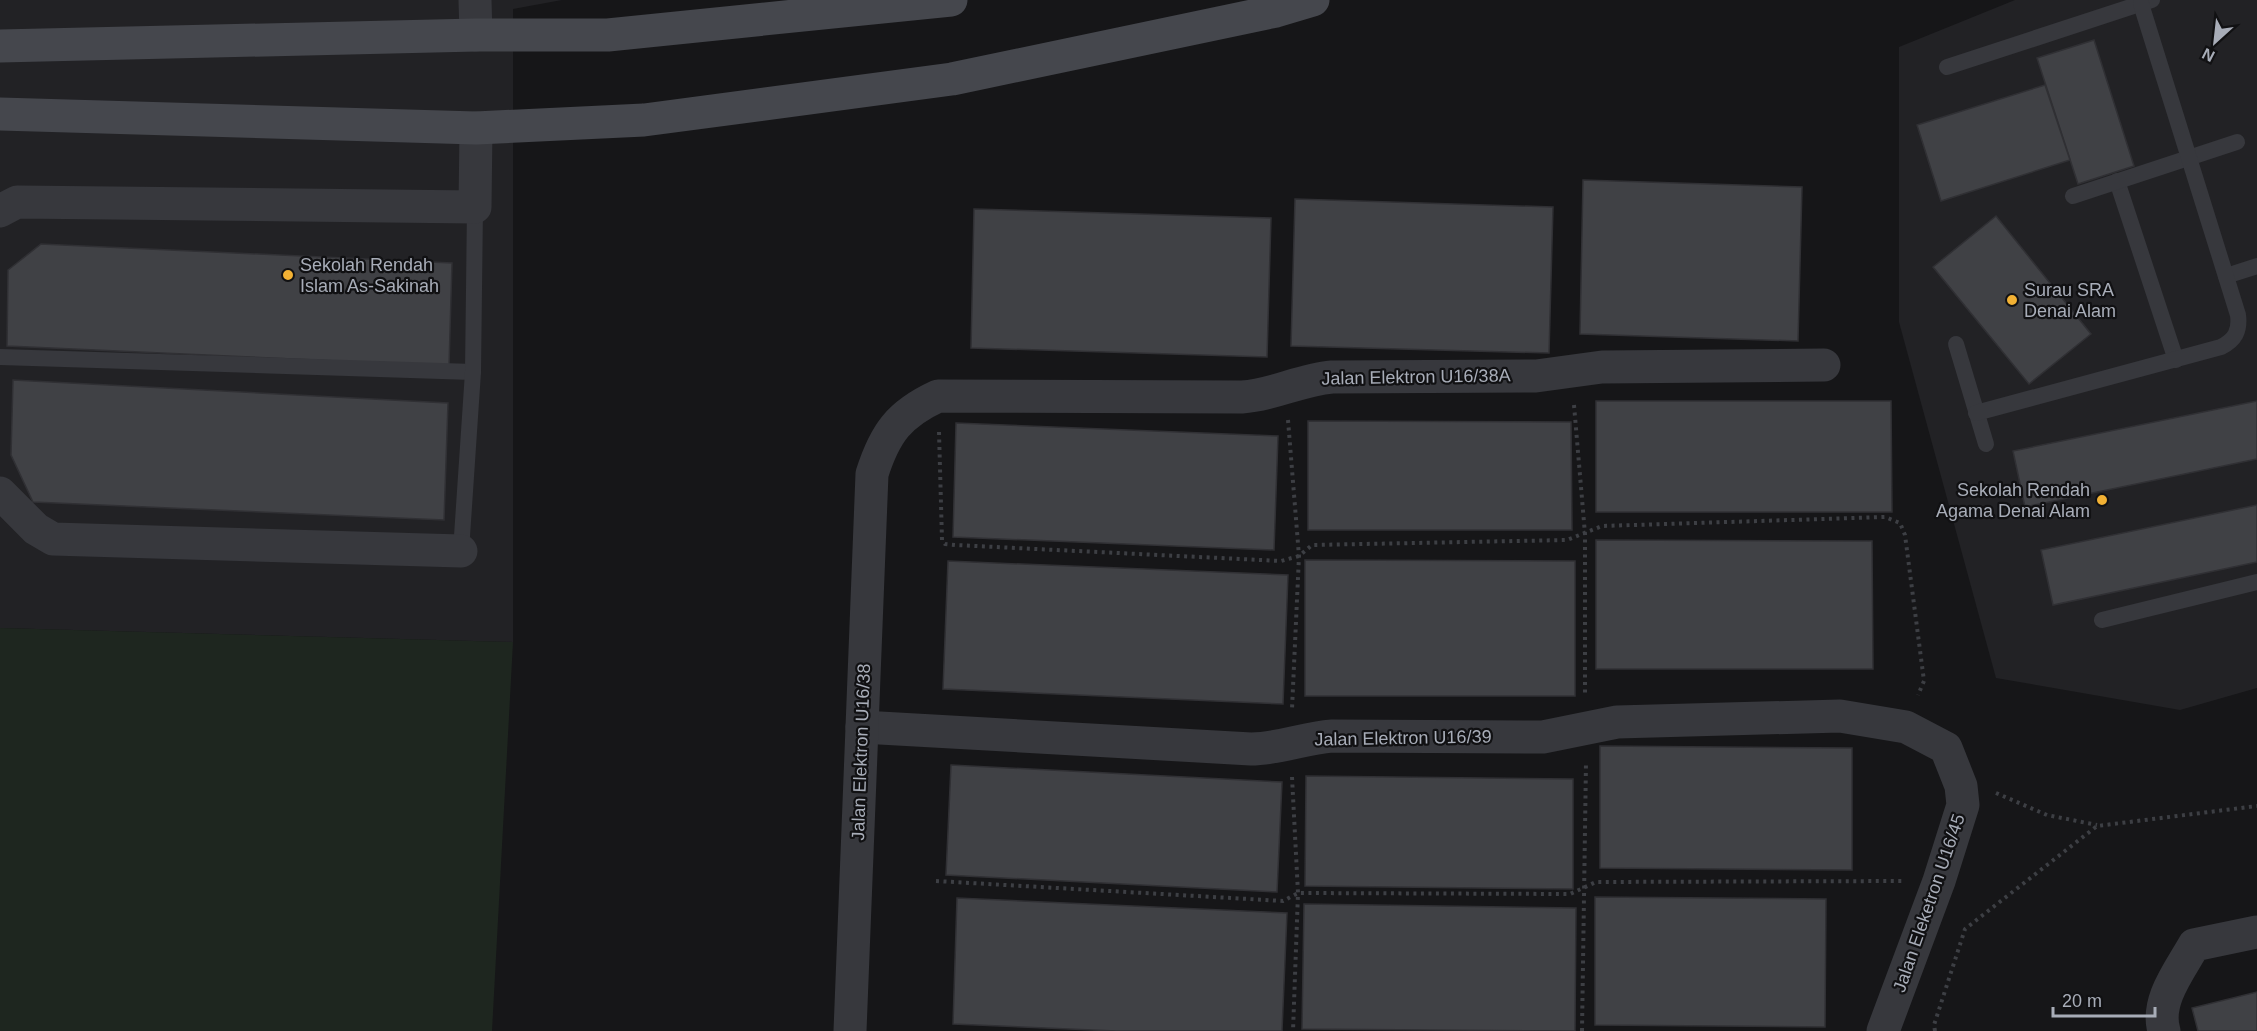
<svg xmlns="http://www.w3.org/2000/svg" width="2257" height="1031" viewBox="0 0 2257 1031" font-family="Arial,sans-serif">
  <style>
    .built { fill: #222225 }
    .green { fill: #1e261f }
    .building { fill: #404145; stroke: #303034; stroke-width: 1.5 }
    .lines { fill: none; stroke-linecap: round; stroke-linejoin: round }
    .path { stroke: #3d3f44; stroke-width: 4; stroke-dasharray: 3 4.5; stroke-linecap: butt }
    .lane { stroke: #37383d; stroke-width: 16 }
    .street { stroke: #37383d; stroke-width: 33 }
    .secondary { stroke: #45474d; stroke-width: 33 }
    .poi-dot { fill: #f2b134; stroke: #111113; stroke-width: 2 }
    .labels { text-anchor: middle; stroke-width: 4.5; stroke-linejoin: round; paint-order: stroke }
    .poi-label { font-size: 18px; fill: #a8adb8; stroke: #111113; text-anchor: start }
    .street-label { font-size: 18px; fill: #a8adb8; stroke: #111113 }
  </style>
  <rect width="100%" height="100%" fill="#161618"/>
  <g class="built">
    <path d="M0 0H562L513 9V642L0 628Z"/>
    <path d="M2015 0H2257V688L2180 710 1996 678 1899 322V47Z"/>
  </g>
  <path class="green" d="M0 628 513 642 492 1031H0Z"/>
  <g class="building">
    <path d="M2094 40 2134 166 2078 184 2037 58Z"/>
    <path d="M2045 85 2070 160 1941 201 1917 125Z"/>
    <path d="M1583 180 1802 187 1798 341 1580 334Z"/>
    <path d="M1295 199 1553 207 1549 353 1291 346Z"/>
    <path d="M974 209 1271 218 1267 357 971 348Z"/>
    <path d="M1996 216 2091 334 2029 384 1933 267Z"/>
    <path d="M41 244 452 263 449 366 7 346 8 270Z"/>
    <path d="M13 380 448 403 444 520 33 502 11 455Z"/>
    <path d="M1596 401H1891L1892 512H1596Z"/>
    <path d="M2257 401V459L2025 507 2013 451Z"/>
    <path d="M1308 421 1571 422 1572 530H1308Z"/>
    <path d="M956 423 1278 436 1274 550 953 537Z"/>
    <path d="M2257 505V562L2053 605 2041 550Z"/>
    <path d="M1596 540 1872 541 1873 669H1596Z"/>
    <path d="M1305 560 1575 561V696H1305Z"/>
    <path d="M948 561 1288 575 1283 704 943 689Z"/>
    <path d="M1600 746 1852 748V870L1600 868Z"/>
    <path d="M951 765 1282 782 1277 892 946 875Z"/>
    <path d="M1306 776 1573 779V889L1305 886Z"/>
    <path d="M1595 897 1826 899 1825 1027 1595 1025Z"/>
    <path d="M957 898 1287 913 1282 1031H1116L953 1024Z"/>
    <path d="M1304 904 1576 908 1575 1031 1302 1029Z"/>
    <path d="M2257 992V1031H2198L2192 1008Z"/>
  </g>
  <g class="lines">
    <g class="path">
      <path d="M1574 405 1585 534V694"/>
      <path d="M1288 420 1299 556 1292 709"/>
      <path d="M939 432 942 540 945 544 955 545 1281 561 1299 556 1312 545 1567 540 1602 526 1885 517 1900 523 1905 535 1924 681 1918 695"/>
      <path d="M1292 777 1298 893 1293 1031"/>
      <path d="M1996 793 2047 815 2097 825"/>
      <path d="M936 881 1283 901 1298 893 1570 894 1596 882 1903 881"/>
      <path d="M1582 1031 1586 762"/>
      <path d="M1935 1031 1934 1025 1965 929 2097 826 2257 806"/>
    </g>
    <g class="lane">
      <path d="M1947 67 2152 0"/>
      <path d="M2117 181 2176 360"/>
      <path d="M2073 196 2237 142"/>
      <path d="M2226 276 2257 266"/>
      <path d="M1956 344 1986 444"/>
      <path d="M0 357 473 372"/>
      <path d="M1976 413 2221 347C2235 340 2240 331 2238 315L2141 4"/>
      <path d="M461 551 473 372 475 207"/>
      <path d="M2102 620 2257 582"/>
    </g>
    <g class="street">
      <path d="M475 0 476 35"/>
      <path d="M0 211 17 202 475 207 476 128"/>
      <path d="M0 493 36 529 53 539 461 551"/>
      <path d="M862 727 1251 749C1279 749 1304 738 1332 736L1543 737 1617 722 1840 716 1906 727 1946 748 1961 786 1963 805 1939 881 1883 1031"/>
      <path d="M850 1031 872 474C885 433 899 414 938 396L1242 397C1274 395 1299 380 1332 377L1536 376 1602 367 1824 365"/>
      <path d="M2164 1031C2155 1001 2180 970 2194 945L2257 932"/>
    </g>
    <g class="secondary">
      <path d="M0 46 476 35H608L951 0"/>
      <path d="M0 114 476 128 644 120 952 79 1276 11 1313 0"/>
    </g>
  </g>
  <g class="poi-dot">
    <circle cx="288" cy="275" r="6"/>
    <circle cx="2012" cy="300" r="6"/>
    <circle cx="2102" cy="500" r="6"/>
  </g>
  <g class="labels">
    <g class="poi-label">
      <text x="300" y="271">Sekolah Rendah<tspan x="300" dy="21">Islam As-Sakinah</tspan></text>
      <text x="2024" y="296">Surau SRA<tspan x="2024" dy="21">Denai Alam</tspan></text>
      <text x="2090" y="496" text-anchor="end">Sekolah Rendah<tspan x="2090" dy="21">Agama Denai Alam</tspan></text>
    </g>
    <g class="street-label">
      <text transform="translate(1416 377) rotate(-1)" y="6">Jalan Elektron U16/38A</text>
      <text transform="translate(1403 738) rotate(-1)" y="6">Jalan Elektron U16/39</text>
      <text transform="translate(861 752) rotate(-88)" y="6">Jalan Elektron U16/38</text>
      <text transform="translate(1929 903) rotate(-71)" y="6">Jalan Eleketron U16/45</text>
    </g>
  </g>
  <g transform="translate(2215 42) rotate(207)" stroke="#111113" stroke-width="4.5" paint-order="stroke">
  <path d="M0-4.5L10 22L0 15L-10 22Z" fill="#a8adb8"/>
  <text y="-9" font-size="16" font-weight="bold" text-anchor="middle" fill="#a8adb8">N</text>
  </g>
  <path d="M2053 1007v9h102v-9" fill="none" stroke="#a8adb8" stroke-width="3"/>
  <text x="2062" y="1007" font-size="18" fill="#a8adb8" stroke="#111113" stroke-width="4.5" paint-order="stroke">20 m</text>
</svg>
